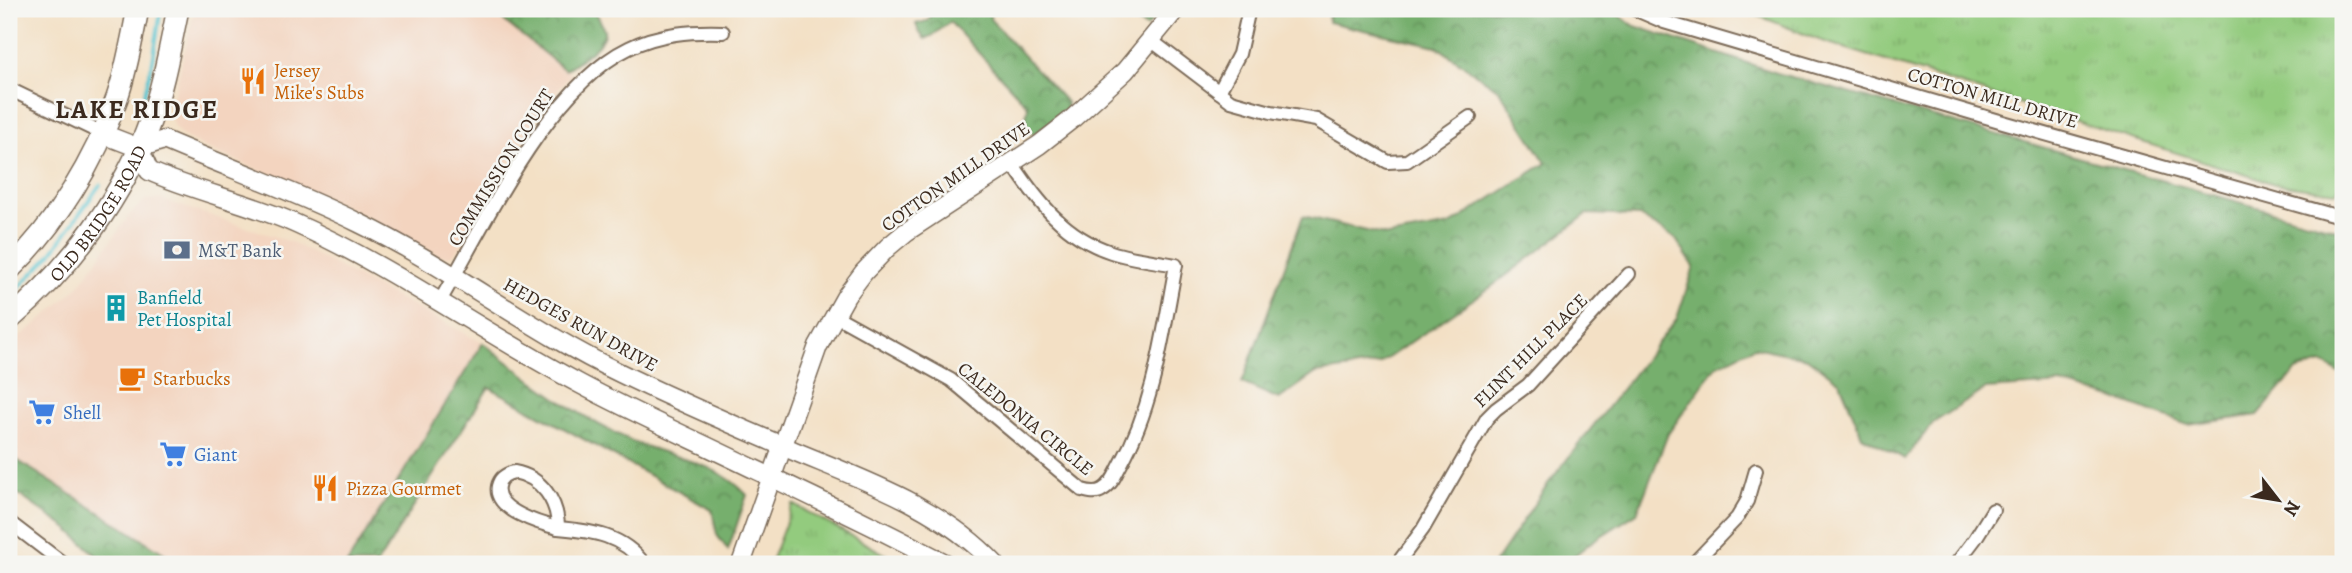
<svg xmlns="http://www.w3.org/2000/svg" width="2352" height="573" viewBox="0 0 2352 573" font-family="Alegreya,serif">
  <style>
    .built { fill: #f3d4bf }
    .grass { fill: url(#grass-tufts); stroke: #677a4e; stroke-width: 2 }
    .forest { fill: url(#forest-crowns); stroke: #586c46; stroke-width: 2 }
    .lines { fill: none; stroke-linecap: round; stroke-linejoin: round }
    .stream { stroke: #57c4d0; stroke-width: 3.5 }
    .street-casing { stroke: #7b6a58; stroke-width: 16 }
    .secondary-casing { stroke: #7b6a58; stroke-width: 21 }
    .primary-casing { stroke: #7b6a58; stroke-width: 24 }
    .street { stroke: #fff; stroke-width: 12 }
    .secondary { stroke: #fff; stroke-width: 18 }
    .primary { stroke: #fff; stroke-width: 21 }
    .labels { text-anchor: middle; stroke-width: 5; stroke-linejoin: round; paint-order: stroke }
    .food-label { font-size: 19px; fill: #c56008; stroke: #f6f6f2; text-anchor: start }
    .street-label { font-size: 19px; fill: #3b2a1e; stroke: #f6f6f2 }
    .service-label { font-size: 19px; fill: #4e5e75; stroke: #f6f6f2; text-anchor: start }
    .culture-label { font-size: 19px; fill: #0d838f; stroke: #f6f6f2; text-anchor: start }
    .shop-label { font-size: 19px; fill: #366cbe; stroke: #f6f6f2; text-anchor: start }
    .district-label { font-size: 26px; font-weight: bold; letter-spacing: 2px; fill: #3b2a1e; stroke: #f6f6f2 }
  </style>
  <defs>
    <pattern id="grass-tufts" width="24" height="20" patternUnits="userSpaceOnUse" patternTransform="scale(1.75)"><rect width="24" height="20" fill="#93cb7e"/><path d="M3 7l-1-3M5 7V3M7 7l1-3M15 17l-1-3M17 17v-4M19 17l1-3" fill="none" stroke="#80ae6c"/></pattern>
    <pattern id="forest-crowns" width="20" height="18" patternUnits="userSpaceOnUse" patternTransform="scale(1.75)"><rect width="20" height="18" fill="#76af6d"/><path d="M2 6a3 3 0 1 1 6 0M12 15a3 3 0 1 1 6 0" fill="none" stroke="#628f59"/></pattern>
  </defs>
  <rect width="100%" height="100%" fill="#f6f6f2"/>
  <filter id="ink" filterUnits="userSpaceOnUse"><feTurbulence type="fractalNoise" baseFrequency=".0143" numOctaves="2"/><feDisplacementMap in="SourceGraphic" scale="14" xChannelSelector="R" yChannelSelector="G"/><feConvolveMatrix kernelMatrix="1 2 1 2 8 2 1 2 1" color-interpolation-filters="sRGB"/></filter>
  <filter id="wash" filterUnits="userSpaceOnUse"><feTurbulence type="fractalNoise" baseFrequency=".00686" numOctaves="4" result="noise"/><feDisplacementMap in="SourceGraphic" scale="28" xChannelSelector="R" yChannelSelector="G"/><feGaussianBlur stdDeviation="1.57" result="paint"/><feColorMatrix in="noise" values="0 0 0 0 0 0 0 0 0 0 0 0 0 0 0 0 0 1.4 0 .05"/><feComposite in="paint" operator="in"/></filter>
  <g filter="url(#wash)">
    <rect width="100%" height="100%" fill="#f3e0c5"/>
    <g class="built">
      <path d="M195 9H489L571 74 541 110 460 247 452 256H440L352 209 199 145 180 134 173 125 170 111Z"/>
      <path d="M160 199 291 242 483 343 347 564H181L9 455V344L39 322 78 287 131 213 145 200Z"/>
    </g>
    <g class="grass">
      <path d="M1742 9H2343V180L2336 192 2275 184 1819 40Z"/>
      <path d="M793 504 903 564H770Z"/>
    </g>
    <g class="forest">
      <path d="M489 9H594C597 15 602 23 604 30 607 44 576 62 565 70Z"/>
      <path d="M936 9H991L990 19 1067 103 1065 112 1034 134 1027 132 1025 123 1028 106 950 22 932 36 925 39 919 32 916 24 927 21Z"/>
      <path d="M1110 9H1161L1147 27Z"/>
      <path d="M1329 9H1610L1635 26 1777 73 2343 231V375L2322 363 2296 371 2258 415 2188 425 2113 398 2061 384 1986 389 1933 423 1905 459 1862 436 1840 382 1807 358 1754 347 1716 366 1668 434 1637 513 1590 543 1564 564H1494L1547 485 1677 318 1694 267 1675 238 1639 216 1587 214 1491 287 1379 364 1316 373 1279 399 1242 383 1303 216 1388 236 1450 225 1546 163 1499 90 1436 46 1328 22Z"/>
      <path d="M483 343C530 379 577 417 632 441 671 458 717 461 747 495L728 550 717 535 712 510 489 387 377 564H347Z"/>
      <path d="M9 455 181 564H106L68 529 9 488Z"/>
    </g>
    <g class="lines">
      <g class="stream">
        <path d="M144 96 153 60 161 9"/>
        <path d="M9 298 51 254 100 185"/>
      </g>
    </g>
  </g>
  <g filter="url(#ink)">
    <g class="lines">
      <defs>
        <g id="street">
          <path d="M1634 9 1664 22 2003 122 2343 218"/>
          <path d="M1152 41 1231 101 1271 112 1316 120 1388 162 1407 161 1470 117"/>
          <path d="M9 89 103 134"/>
          <path d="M1219 92 1239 54 1249 9"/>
          <path d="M440 301C485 224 548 87 629 48 659 33 691 31 723 32"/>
          <path d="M834 315 951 380 1082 490C1089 492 1096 494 1102 490 1112 485 1116 473 1121 464 1155 403 1163 333 1176 265 1155 261 1132 259 1111 252 1065 237 1038 202 1012 163"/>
          <path d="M514 472C542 477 558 502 558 528 541 524 493 510 498 486 500 477 506 474 514 472Z"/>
          <path d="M9 522 64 564"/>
          <path d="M558 528C592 531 623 535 644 564"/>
          <path d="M1397 564 1423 529 1487 418 1496 409 1528 385 1629 274"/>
          <path d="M1693 564 1737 518 1747 501 1756 470"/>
          <path d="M1956 564 1975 539 1993 510"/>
        </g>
        <g id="secondary">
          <path d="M103 134 139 148 164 140C229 168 296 192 359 223 450 267 530 330 620 373 677 401 736 426 794 451 866 481 940 506 995 564"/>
          <path d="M139 148 149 171C196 192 247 202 294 223 394 267 483 333 580 384 636 414 695 440 752 468 818 499 883 531 947 564"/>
          <path d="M741 564 818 346 846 296 864 272 888 247 906 232 1039 145 1071 120 1125 71 1176 9"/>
        </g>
        <g id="primary">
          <path d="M9 270C57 223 95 161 117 98 127 69 132 38 138 9"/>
          <path id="s1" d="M9 320C71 267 124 196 151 119 164 83 170 46 178 9"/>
        </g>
      </defs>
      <use href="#street" class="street-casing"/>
      <use href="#secondary" class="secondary-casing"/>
      <use href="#primary" class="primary-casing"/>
      <use href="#street" class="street"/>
      <use href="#secondary" class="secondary"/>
      <use href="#primary" class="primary"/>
    </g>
  </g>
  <defs>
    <symbol id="restaurant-bare" viewBox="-9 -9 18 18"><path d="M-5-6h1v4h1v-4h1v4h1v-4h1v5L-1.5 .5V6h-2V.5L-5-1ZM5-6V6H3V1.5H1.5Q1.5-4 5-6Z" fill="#e8710a" stroke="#f6f6f2" stroke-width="2.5" paint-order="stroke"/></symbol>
    <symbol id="bank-bare" viewBox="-9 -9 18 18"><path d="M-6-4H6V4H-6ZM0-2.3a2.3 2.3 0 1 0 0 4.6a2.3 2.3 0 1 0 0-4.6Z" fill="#5c6f8a" stroke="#f6f6f2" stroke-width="2.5" paint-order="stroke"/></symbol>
    <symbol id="building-bare" viewBox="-9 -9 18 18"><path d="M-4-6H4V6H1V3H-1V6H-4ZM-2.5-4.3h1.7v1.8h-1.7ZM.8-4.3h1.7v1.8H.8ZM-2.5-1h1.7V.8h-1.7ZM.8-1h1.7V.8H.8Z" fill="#0f9aa8" stroke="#f6f6f2" stroke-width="2.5" paint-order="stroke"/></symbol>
    <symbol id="cafe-bare" viewBox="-9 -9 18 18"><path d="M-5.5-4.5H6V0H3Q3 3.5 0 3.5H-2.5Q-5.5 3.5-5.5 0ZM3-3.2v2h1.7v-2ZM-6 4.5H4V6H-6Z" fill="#e8710a" stroke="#f6f6f2" stroke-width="2.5" paint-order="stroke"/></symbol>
    <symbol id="supermarket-bare" viewBox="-9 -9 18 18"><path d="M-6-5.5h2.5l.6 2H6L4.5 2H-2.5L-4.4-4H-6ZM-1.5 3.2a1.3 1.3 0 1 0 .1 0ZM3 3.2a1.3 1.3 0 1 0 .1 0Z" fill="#3f7fe0" stroke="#f6f6f2" stroke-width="2.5" paint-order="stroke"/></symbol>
  </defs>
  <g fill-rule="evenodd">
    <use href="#restaurant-bare" x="234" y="62" width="38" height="38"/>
    <use href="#bank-bare" x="158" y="231" width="38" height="38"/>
    <use href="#building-bare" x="97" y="289" width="38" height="38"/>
    <use href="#cafe-bare" x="113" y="359" width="38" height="38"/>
    <use href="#supermarket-bare" x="23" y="393" width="38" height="38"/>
    <use href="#supermarket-bare" x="154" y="435" width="38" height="38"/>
    <use href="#restaurant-bare" x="306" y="469" width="38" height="38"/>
  </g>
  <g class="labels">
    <g class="food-label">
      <text x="274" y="77">Jersey<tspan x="274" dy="22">Mike's Subs</tspan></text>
      <text x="153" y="385">Starbucks</text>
      <text x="346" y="495">Pizza Gourmet</text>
    </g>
    <g class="street-label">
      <text transform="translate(1993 97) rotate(16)" y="7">COTTON MILL DRIVE</text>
      <text transform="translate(500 167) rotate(-58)" y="7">COMMISSION COURT</text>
      <text transform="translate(955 176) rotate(-35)" y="7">COTTON MILL DRIVE</text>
      <text dy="7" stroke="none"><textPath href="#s1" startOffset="140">OLD BRIDGE ROAD</textPath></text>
      <text transform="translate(581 324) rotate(29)" y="7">HEDGES RUN DRIVE</text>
      <text transform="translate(1530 350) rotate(-45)" y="7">FLINT HILL PLACE</text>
      <text transform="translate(1026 418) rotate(39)" y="7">CALEDONIA CIRCLE</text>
    </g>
    <g class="service-label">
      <text x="198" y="257">M&amp;T Bank</text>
    </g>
    <g class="culture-label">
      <text x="137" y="304">Banfield<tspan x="137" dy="22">Pet Hospital</tspan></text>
    </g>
    <g class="shop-label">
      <text x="63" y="419">Shell</text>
      <text x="194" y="461">Giant</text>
    </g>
    <g class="district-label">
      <text x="137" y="118">LAKE RIDGE</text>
    </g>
  </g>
  <rect width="2352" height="573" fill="none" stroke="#f6f6f2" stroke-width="35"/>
  <g transform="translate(2278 500) rotate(121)" stroke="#f6f6f2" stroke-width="5" paint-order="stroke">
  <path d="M0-5L12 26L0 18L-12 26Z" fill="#3b2a1e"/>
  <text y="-10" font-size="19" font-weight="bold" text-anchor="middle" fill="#3b2a1e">N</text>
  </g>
</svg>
